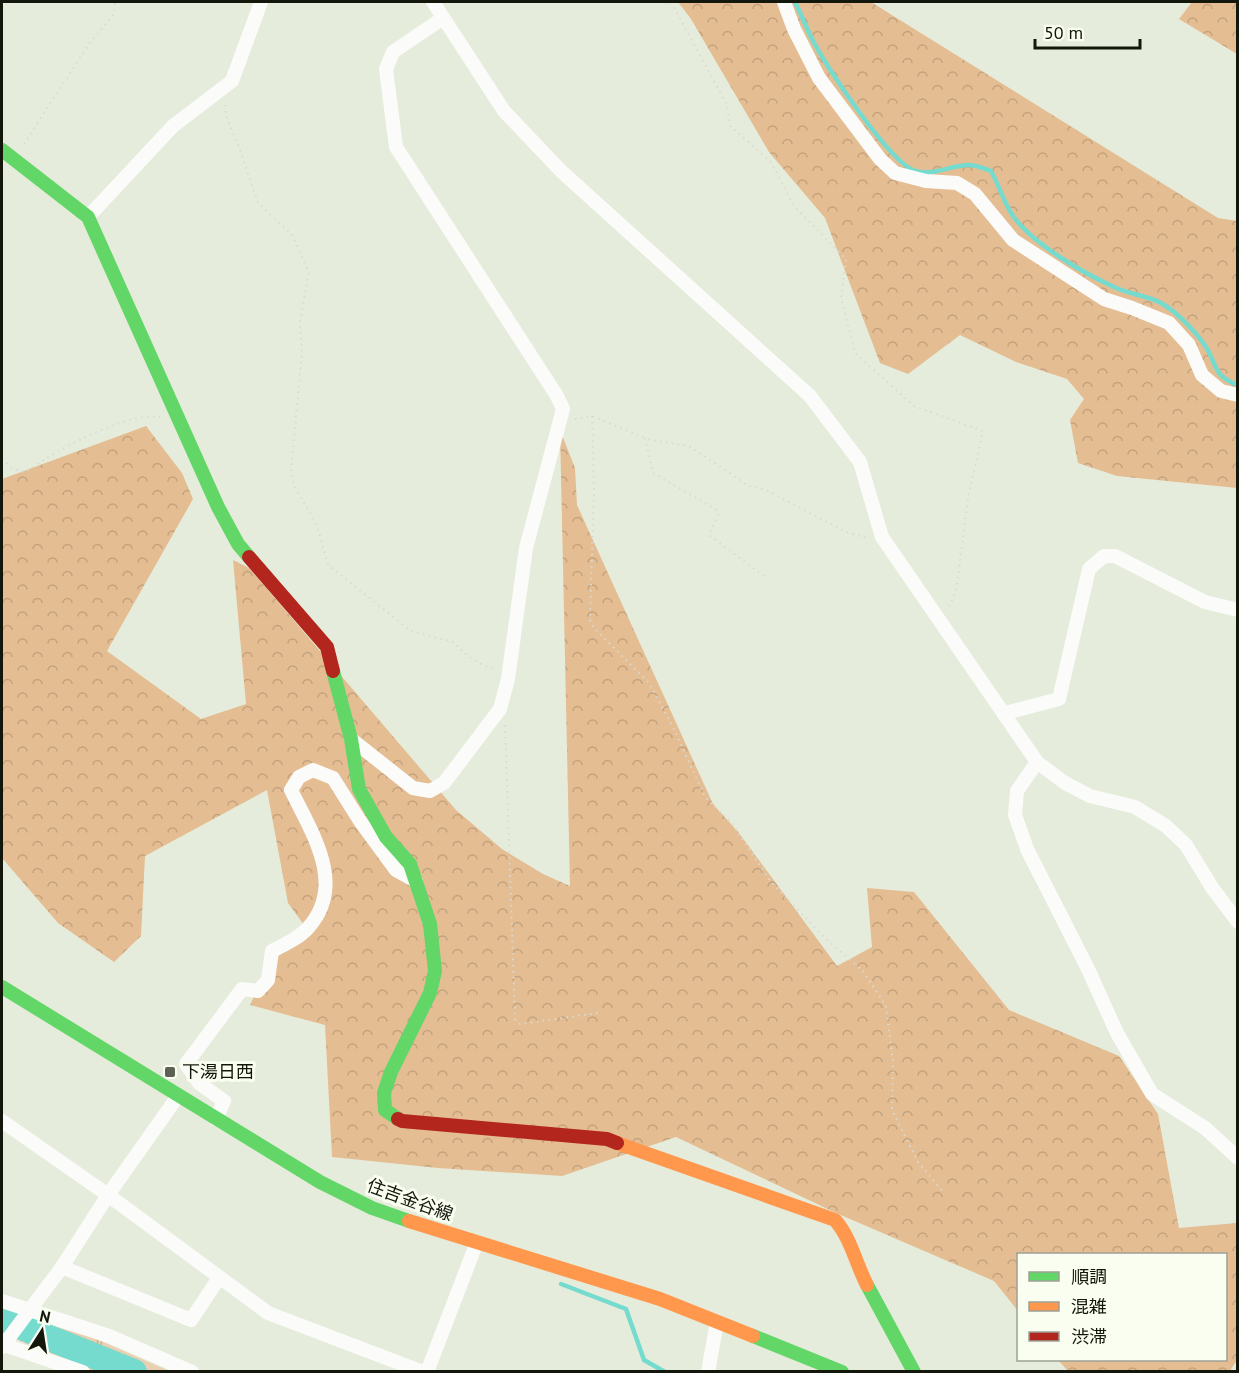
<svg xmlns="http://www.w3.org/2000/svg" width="1239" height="1373" viewBox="0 0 1239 1373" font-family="'PT Sans','Noto Sans JP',sans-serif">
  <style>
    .grass { fill: url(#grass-tufts) }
    .forest { fill: url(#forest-crowns) }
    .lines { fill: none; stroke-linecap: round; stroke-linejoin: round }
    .stream { stroke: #75dbce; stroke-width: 4.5 }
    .river { stroke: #75dbce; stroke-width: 26 }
    .path { stroke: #d8dad4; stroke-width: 2; stroke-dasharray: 1.5 4.5; stroke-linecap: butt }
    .street { stroke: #fbfcfa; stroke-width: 14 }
    .fast { stroke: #63d668; stroke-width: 14 }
    .slow { stroke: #ff974d; stroke-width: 14 }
    .jam { stroke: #b3261e; stroke-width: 14 }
    .poi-dot { fill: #5c6154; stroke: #f9fef1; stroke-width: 2 }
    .labels { text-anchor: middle; stroke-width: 6; stroke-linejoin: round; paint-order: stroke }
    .poi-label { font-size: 18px; fill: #12160b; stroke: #f9fef1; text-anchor: start }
    .street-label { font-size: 18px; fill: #12160b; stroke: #f9fef1 }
  </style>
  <defs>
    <pattern id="grass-tufts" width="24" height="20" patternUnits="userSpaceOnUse" patternTransform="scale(1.5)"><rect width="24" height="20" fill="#eacfb1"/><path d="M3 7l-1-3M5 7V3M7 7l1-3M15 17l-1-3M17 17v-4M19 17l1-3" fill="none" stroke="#c8b197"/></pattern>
    <pattern id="forest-crowns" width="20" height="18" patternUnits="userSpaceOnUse" patternTransform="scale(1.5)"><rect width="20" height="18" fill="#e4bd93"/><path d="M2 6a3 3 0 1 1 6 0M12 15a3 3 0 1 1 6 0" fill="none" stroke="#c3a27d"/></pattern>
  </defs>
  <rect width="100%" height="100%" fill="#e6ecdb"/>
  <path class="grass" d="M2 1311 94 1338 169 1371H89L2 1333Z"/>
  <g class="forest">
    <path d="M678 2H871L1218 218 1237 221V488L1117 476 1078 463 1070 420 1084 399 1067 379 1016 362 960 335 908 374 880 363 825 218 769 152 691 19Z"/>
    <path d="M1192 2H1237V54L1179 19Z"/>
    <path d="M146 426 182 473 193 499 107 651 201 719 246 704 233 560 249 568 456 810 502 849 543 874 570 886 560 430 575 468 577 505 713 804 739 833 837 966 872 947 867 888 914 892 1009 1010 1119 1056 1158 1114 1179 1228 1237 1223V1360L1230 1371H1068L1058 1360H1226V1254H1018V1311L994 1281 836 1213 676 1137 562 1176 438 1168 332 1157 325 1025 250 1005 271 960 307 929 288 903 267 790 145 856 141 936 114 962 58 923 2 858V479Z"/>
  </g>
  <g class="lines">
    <g class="stream">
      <path d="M795 2C801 14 806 27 812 39 825 65 890 163 915 171 934 176 951 165 969 165 976 165 985 169 991 171 999 185 1004 203 1013 216 1033 244 1083 273 1114 287 1128 294 1149 296 1161 303 1177 312 1194 330 1204 344 1218 364 1211 375 1238 385"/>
      <path d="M561 1284 626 1309 644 1360 665 1372"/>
    </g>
    <path class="river" d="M2 1319 134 1372"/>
    <g class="path">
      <path d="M671 2 727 105 730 126 771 162 793 205 846 259 841 298 855 353 914 406 983 431 968 498 956 592 948 608"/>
      <path d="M225 105 226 116 240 150 258 203 292 235 309 272 300 322 302 352 291 471 294 486 317 525 328 565 411 631 453 642 469 657 487 667 494 669"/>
      <path d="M24 144 89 44 114 14 115 2"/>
      <path d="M592 416 594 488 590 620 594 628 649 683 672 725 705 797 731 822 771 882 825 938 863 971 886 1006 893 1062 892 1110 918 1162 943 1192"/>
      <path d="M575 419 592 416 647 439 689 446 749 486 766 490 846 532 867 538"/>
      <path d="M645 438 653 473 717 510 718 515 709 535 768 579"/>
      <path d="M2 459 13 469 24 472C31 469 37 464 44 460 70 443 130 412 160 417"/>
      <path d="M505 725 515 1019 520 1024 598 1013"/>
    </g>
    <g class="street">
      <path d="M433 2 504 111 561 171 810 396 860 462 882 537 1037 762 1065 783 1090 796 1135 807 1166 826 1186 845 1213 889 1238 922"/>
      <path d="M784 2 794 29 819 78 880 159 895 173 926 181 957 183 975 194 1013 240 1104 299 1132 308 1169 323 1189 345 1202 375 1221 391 1238 395"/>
      <path d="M88 217 173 126 232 81 261 2"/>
      <path d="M1005 713 1059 699 1089 569 1104 556H1115L1205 602 1238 610"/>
      <path d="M351 739 413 788 430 791 444 783 500 709 508 679 526 548 563 409 557 396 396 147 386 69 393 52 443 18"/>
      <path d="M1037 762 1017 791 1015 815 1027 849 1088 969 1117 1033 1152 1094 1205 1128 1238 1158"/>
      <path d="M216 1119 224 1101 199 1083 186 1064 242 989 258 991 268 980 272 951C284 945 299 938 308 928 347 885 312 833 291 790L299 777 313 770 333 778 360 821 396 870 416 881"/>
      <path d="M2 1121 108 1195 268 1313 423 1372"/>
      <path d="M62 1267 191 1320 219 1278"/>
      <path d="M2 1301 109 1336 192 1372"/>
      <path d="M2 1344 83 1372"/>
      <path d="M2 1347 62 1267 108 1195 178 1096"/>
      <path d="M427 1372 477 1242"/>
      <path d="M708 1372 717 1322"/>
    </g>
    <g class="fast">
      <path d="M2 150 88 217 218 507 238 544 249 557"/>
      <path d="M333 671 351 739 359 789 386 837 410 864 430 924 435 971 430 993 391 1072 384 1093 385 1110 398 1119"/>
      <path d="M2 987 320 1182 372 1208 409 1221"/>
      <path d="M867 1285 914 1372"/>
      <path d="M753 1336 842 1372"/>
    </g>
    <g class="slow">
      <path d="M617 1143 835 1220C851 1238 856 1264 867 1285"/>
      <path d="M409 1221 660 1299 753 1336"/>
    </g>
    <g class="jam">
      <path d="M249 557 327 647 333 671"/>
      <path d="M398 1119 402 1121 607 1139 617 1143"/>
    </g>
  </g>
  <rect class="poi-dot" x="164" y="1066" width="12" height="12" rx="3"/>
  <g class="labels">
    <g class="poi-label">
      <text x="182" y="1078">下湯日西</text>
    </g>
    <g class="street-label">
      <text transform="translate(410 1200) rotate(20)" y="6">住吉金谷線</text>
    </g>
  </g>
  <rect width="1239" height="1373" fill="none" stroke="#12160b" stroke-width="6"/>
  <rect x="1017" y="1253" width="210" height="108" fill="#f9fef1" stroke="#9da195" stroke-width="1.5"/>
  <rect x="1029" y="1272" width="30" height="9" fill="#63d668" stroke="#9da195" stroke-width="1.5"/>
  <text x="1071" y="1283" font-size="18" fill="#12160b">順調</text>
  <rect x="1029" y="1302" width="30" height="9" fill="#ff974d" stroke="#9da195" stroke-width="1.5"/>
  <text x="1071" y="1313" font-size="18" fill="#12160b">混雑</text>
  <rect x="1029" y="1332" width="30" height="9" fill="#b3261e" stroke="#9da195" stroke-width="1.5"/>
  <text x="1071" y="1343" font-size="18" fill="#12160b">渋滞</text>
  <g transform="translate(42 1331) rotate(12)" stroke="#f9fef1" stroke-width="4.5" paint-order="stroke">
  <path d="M0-4.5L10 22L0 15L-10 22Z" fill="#12160b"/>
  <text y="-9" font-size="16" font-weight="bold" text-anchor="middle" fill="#12160b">N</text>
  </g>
  <path d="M1035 39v9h105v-9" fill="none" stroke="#12160b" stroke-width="3"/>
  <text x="1044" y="39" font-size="18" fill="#12160b" stroke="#f9fef1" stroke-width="4.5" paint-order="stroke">50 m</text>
</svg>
